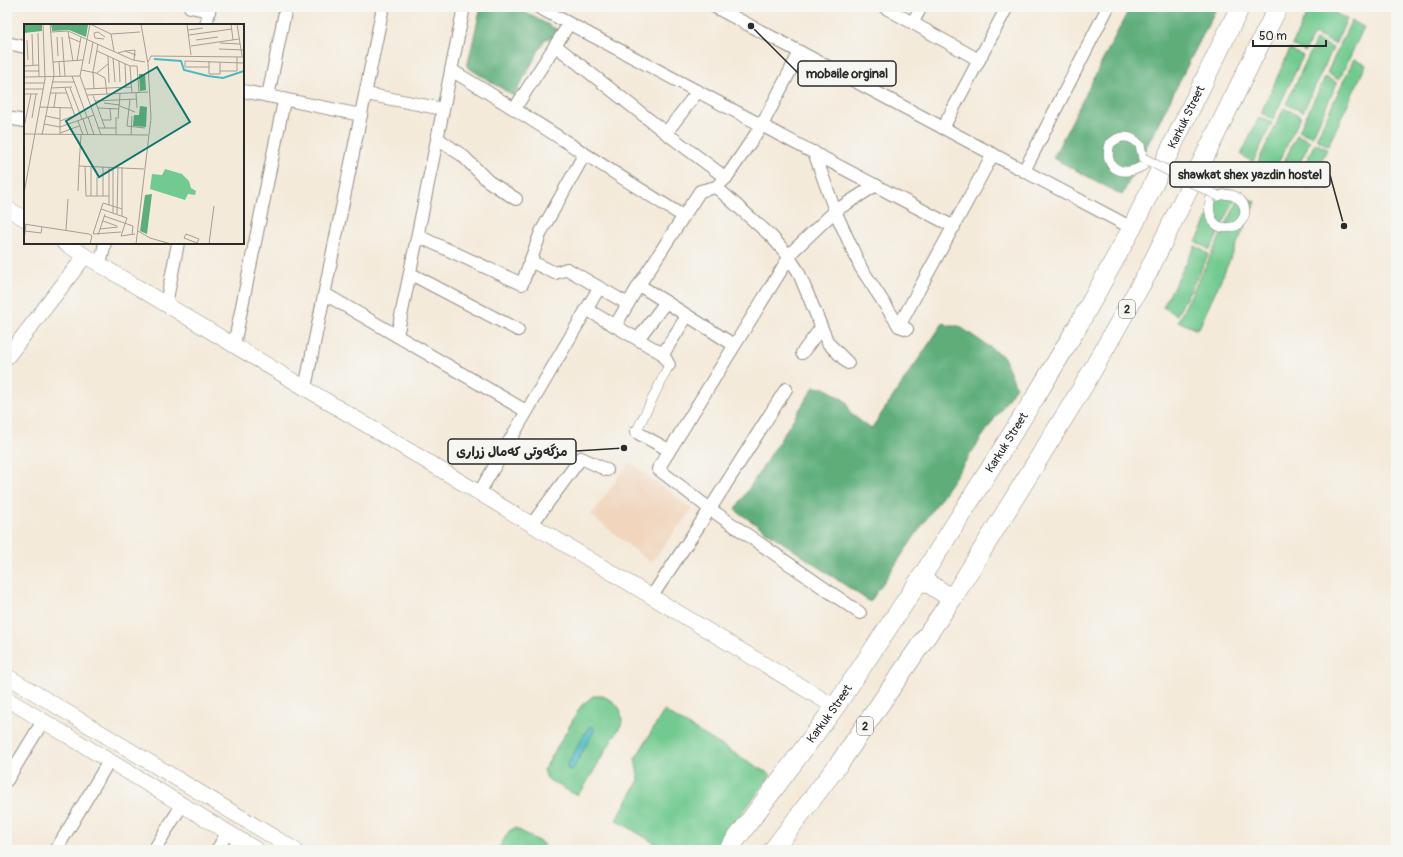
<svg xmlns="http://www.w3.org/2000/svg" width="1403" height="857" viewBox="0 0 1403 857" font-family="Pangolin,'Playpen Sans Arabic',sans-serif">
  <style>
    .built { fill: #f1d5bd }
    .green { fill: #73ca90; stroke: #4f7a5e }
    .forest { fill: #5eae7a; stroke: #446c52 }
    .water { fill: #4ab9c3; stroke: #3a7277 }
    .lines { fill: none; stroke-linecap: round; stroke-linejoin: round }
    .pedestrian-casing { stroke: #908a82; stroke-width: 10 }
    .minor-casing { stroke: #908a82; stroke-width: 14 }
    .tertiary-casing { stroke: #908a82; stroke-width: 16 }
    .trunk-casing { stroke: #908a82; stroke-width: 20 }
    .pedestrian { stroke: #fff; stroke-width: 9 }
    .minor { stroke: #fff; stroke-width: 12 }
    .tertiary { stroke: #fff; stroke-width: 15 }
    .trunk { stroke: #fff; stroke-width: 19 }
    .pedestrian-bridge-casing { stroke: #908a82; stroke-width: 10; stroke-linecap: butt }
    .pedestrian-bridge { stroke: #fff; stroke-width: 9 }
    .labels { text-anchor: middle; stroke-width: 4; stroke-linejoin: round; paint-order: stroke }
    .shield { fill: #f6f6f2; stroke: #686867; stroke-width: 1 }
    .shield-label { font-size: 11px; font-weight: bold; fill: #2b2b2b }
    .street-label { font-size: 12px; fill: #2b2b2b; stroke: #f6f6f2 }
    .inset-river { fill: none; stroke: #4ab9c3; stroke-width: 2 }
    .inset-road { fill: none; stroke: #a49e94; stroke-width: 1 }
    .view { fill: #0f766e; fill-opacity: 0.15; stroke: #0f766e; stroke-width: 2 }
    .inset-edge { fill: none; stroke: #2b2b2b; stroke-width: 2 }
    .leader { fill: none; stroke: #2b2b2b; stroke-width: 1.5 }
    .callout-dot { fill: #2b2b2b; stroke: #f6f6f2; stroke-width: 1.5 }
    .callout { fill: #f6f6f2; stroke: #2b2b2b; stroke-width: 1.5 }
    .callout-label { font-size: 13px; text-anchor: middle; font-weight: bold; fill: #2b2b2b }
  </style>
  <rect width="100%" height="100%" fill="#f6f6f2"/>
  <filter id="ink" filterUnits="userSpaceOnUse"><feTurbulence type="fractalNoise" baseFrequency=".025" numOctaves="2"/><feDisplacementMap in="SourceGraphic" scale="8" xChannelSelector="R" yChannelSelector="G"/><feConvolveMatrix kernelMatrix="1 2 1 2 8 2 1 2 1" color-interpolation-filters="sRGB"/></filter>
  <filter id="wash" filterUnits="userSpaceOnUse"><feTurbulence type="fractalNoise" baseFrequency=".012" numOctaves="4" result="noise"/><feDisplacementMap in="SourceGraphic" scale="16" xChannelSelector="R" yChannelSelector="G"/><feGaussianBlur stdDeviation="0.9" result="paint"/><feColorMatrix in="noise" values="0 0 0 0 0 0 0 0 0 0 0 0 0 0 0 0 0 1.4 0 .05"/><feComposite in="paint" operator="in"/></filter>
  <g filter="url(#wash)">
    <rect width="100%" height="100%" fill="#f4eada"/>
    <path class="built" d="M630 462 692 509 651 563 591 515Z"/>
    <g class="green">
      <path d="M1310 7H1323L1347 19 1335 44 1314 34 1305 52 1292 45Z"/>
      <path d="M1351 21 1364 27 1339 80 1327 73Z"/>
      <path d="M1316 40 1333 48 1303 112 1286 104Z"/>
      <path d="M1290 49 1303 56 1273 119 1261 113Z"/>
      <path d="M1354 59 1366 65 1328 146 1316 139Z"/>
      <path d="M1325 77 1337 83 1312 137 1299 131Z"/>
      <path d="M1284 108 1301 116 1273 174 1256 166Z"/>
      <path d="M1259 117 1272 123 1253 162 1241 155Z"/>
      <path d="M1297 135 1310 141 1291 182 1277 176Z"/>
      <path d="M1315 143 1327 149 1308 188 1295 183Z"/>
      <path d="M1222 190 1236 197 1210 250 1196 242Z"/>
      <path d="M1241 195 1256 202 1199 328 1195 329 1178 321Z"/>
      <path d="M1195 246 1209 254 1177 315 1163 307Z"/>
      <path d="M593 696H603L614 702 620 709 622 720 621 725 583 789 578 794H574L547 779 544 770 581 706Z"/>
      <path d="M664 711 771 775 715 850H666L616 820 639 780 635 759Z"/>
      <path d="M515 828 542 843 546 850H498L509 831Z"/>
    </g>
    <g class="forest">
      <path d="M481 7H515L558 30 553 38 545 39 514 96 467 67Z"/>
      <path d="M1130 7H1217L1122 195 1053 158Z"/>
      <path d="M943 323 949 326H959L1004 357 1016 387 870 602 735 510 814 387 825 388 847 402 850 413 871 429Z"/>
    </g>
    <path class="water" d="M593 726 594 731 573 769 568 770 567 765 588 728Z"/>
  </g>
  <g filter="url(#ink)">
    <g class="lines">
      <defs>
        <g id="pedestrian">
          <path d="M1143 158 1140 145C1131 135 1120 134 1110 144 1102 170 1125 178 1144 165"/>
          <path d="M1211 196C1206 216 1213 233 1236 226 1256 212 1239 188 1218 196"/>
          <path d="M636 432 669 365"/>
        </g>
        <g id="minor">
          <path d="M190 7 209 11"/>
          <path d="M538 7 954 227"/>
          <path d="M715 7 1132 228"/>
          <path d="M884 7 979 60"/>
          <path d="M913 22 921 7"/>
          <path d="M206 25 210 7"/>
          <path d="M7 43 25 47"/>
          <path d="M556 46 666 133 726 178"/>
          <path d="M451 70C530 117 605 168 683 216"/>
          <path d="M243 91 361 115"/>
          <path d="M366 94 443 109"/>
          <path d="M268 96 286 7"/>
          <path d="M515 108 569 24"/>
          <path d="M7 118 25 121"/>
          <path d="M943 128 1007 7"/>
          <path d="M666 133 698 91"/>
          <path d="M437 138 463 156 488 181 516 199"/>
          <path d="M814 152 835 211 861 268 899 326 907 329"/>
          <path d="M1024 171 1108 7"/>
          <path d="M716 187 771 236 786 253 798 271 828 343 848 363"/>
          <path d="M418 236 522 284 541 232 584 155"/>
          <path d="M530 261 555 273 567 269 628 304"/>
          <path d="M100 265 105 243"/>
          <path d="M411 274 518 330"/>
          <path d="M639 285 734 345"/>
          <path d="M325 294 526 411"/>
          <path d="M166 304 178 243"/>
          <path d="M586 309 663 354 669 365"/>
          <path d="M615 326 639 285 700 191 716 187 726 178 762 125 800 52"/>
          <path d="M899 326 993 154"/>
          <path d="M397 336 464 7"/>
          <path d="M638 339 666 302"/>
          <path d="M234 345 284 101"/>
          <path d="M802 353 821 328"/>
          <path d="M663 354 687 316"/>
          <path d="M305 388 383 7"/>
          <path d="M636 432 669 450"/>
          <path d="M479 493 599 288"/>
          <path d="M532 524 581 458 607 470"/>
          <path d="M652 596 710 509 786 389"/>
          <path d="M860 613 710 509 658 469 793 251 835 211 876 185"/>
          <path d="M7 780 43 721"/>
          <path d="M56 850 109 761"/>
          <path d="M154 850 182 805"/>
          <path d="M217 850 228 832"/>
        </g>
        <g id="tertiary">
          <path d="M7 208 25 219"/>
          <path d="M64 243 835 707"/>
          <path d="M7 357 85 256"/>
          <path d="M7 676 295 850"/>
          <path d="M7 699 257 850"/>
        </g>
        <g id="trunk">
          <path d="M921 578 952 599"/>
          <path id="s1" d="M728 850 835 707 921 578 1036 396 1079 324 1132 228 1240 7"/>
          <path d="M773 850 841 761 952 599 1084 385 1148 272 1278 7"/>
        </g>
      </defs>
      <use href="#pedestrian" class="pedestrian-casing"/>
      <use href="#minor" class="minor-casing"/>
      <use href="#tertiary" class="tertiary-casing"/>
      <use href="#trunk" class="trunk-casing"/>
      <use href="#pedestrian" class="pedestrian"/>
      <use href="#minor" class="minor"/>
      <use href="#tertiary" class="tertiary"/>
      <use href="#trunk" class="trunk"/>
      <defs>
        <path id="pedestrian-bridge" d="M1143 158 1218 196"/>
      </defs>
      <use href="#pedestrian-bridge" class="pedestrian-bridge-casing"/>
      <use href="#pedestrian-bridge" class="pedestrian-bridge"/>
    </g>
  </g>
  <g class="labels">
    <g class="shield">
      <rect x="1119" y="300" width="16" height="18" rx="3"/>
      <rect x="857" y="717" width="16" height="18" rx="3"/>
    </g>
    <g class="shield-label">
      <text x="1127" y="313">2</text>
      <text x="865" y="730">2</text>
    </g>
    <g class="street-label">
      <text dy="4" stroke="none"><textPath href="#s1" startOffset="866">Karkuk Street</textPath></text>
      <text dy="4" stroke="none"><textPath href="#s1" startOffset="494">Karkuk Street</textPath></text>
      <text dy="4" stroke="none"><textPath href="#s1" startOffset="170">Karkuk Street</textPath></text>
    </g>
  </g>
  <g transform="translate(24 24)">
    <rect width="220" height="220" fill="#f4eada"/>
    <path d="M141 145 158 150 165 157 167 164 172 167 171 171 164 170 161 176 126 165 128 150 138 151Z" fill="#73ca90"/>
    <path d="M0 0H18V7L0 9ZM27 0H63L64 1 62 13 45 6 28 7ZM115 50H121L122 66 116 67ZM116 82 123 83 122 103 109 102 110 91H115ZM128 170 123 210 116 207 121 171Z" fill="#5eae7a"/>
    <path class="inset-river" d="M130 35 157 37 160 46 184 52 199 54 220 47"/>
    <path class="inset-road" d="M163 0 167 31M207 0 209 16M213 0 218 32M164 6 179 4M44 7 49 37M27 8 44 7 109 36 121 38M14 9 15 53M8 10 9 41M87 10 90 27M165 11 208 5M33 13 34 32M38 13 41 52M44 13 56 18M80 15 71 14 70 9 74 8 81 13M3 16 4 36M172 16 194 13M196 19 216 20M167 22 215 15M195 25 220 26M73 27 106 42H113L115 69M101 27 111 26 110 36M94 29 101 27 112 31M84 32 85 59M89 34 91 58M53 37 57 13M95 37 96 58M185 37V50H196V38M29 38 59 36M35 38 36 53M124 38 127 32 220 33M65 40 69 18M101 40 102 63M0 42 15 41M106 42 108 69M185 43H161V37L220 39M57 46 72 49 81 54 83 70M0 47H15M196 47H213V33M69 48 74 20M69 48 70 65M73 49 84 40M48 52 63 93M0 53 56 52M28 58H50M0 59H20M27 64 48 63M41 64 51 92M46 64 58 95M0 65H19M61 65 108 63M26 69H43M112 69 113 84M0 70H14M63 71 124 68M69 71 81 104M106 75 103 102 121 104M71 77 112 75M80 79 96 81M96 82 111 88M16 83 48 84M30 83 32 69M74 84 95 85M22 92 36 95M64 93 70 111M92 93V111M8 94 12 70M59 95 64 111M94 95 96 70M78 96H87L86 85M36 97 52 91M54 97 59 111M20 100 36 103M0 103 7 70M36 103 70 91M74 104H92M36 109 55 102M0 110 124 111M18 111 30 51 26 0M36 111V83M57 111 55 142 120 145M77 111 56 52 66 0 87 10 116 8M107 111 108 92M61 142 62 172H85M89 143V189M54 167 55 142M0 169 21 55 19 0M67 172V142M73 172V153M79 172V143M85 181V143M77 185 103 194 97 212 111 210M93 190 94 143M80 192 109 202 108 211M98 192V143M79 197 93 202M0 200 65 210 68 212 66 220M76 205 94 203M42 206 44 175M1 207 17 209 18 203M114 207 126 214 147 220M97 208 69 210 79 179 98 185M162 210 175 215 173 219 160 214ZM74 211 81 190M0 216 2 200M112 220 127 94 124 40 117 0M185 220 190 182"/>
    <path class="view" d="M133 43 166 98 75 153 42 97Z"/>
    <rect width="220" height="220" class="inset-edge"/>
  </g>
  <path class="leader" d="M751 26L798 73M1344 226L1330 175M624 448L576 451"/>
  <g class="callout-dot">
    <circle cx="751" cy="26" r="4"/>
    <circle cx="1344" cy="226" r="4"/>
    <circle cx="624" cy="448" r="4"/>
  </g>
  <g class="callout">
    <rect x="798" y="61" width="98" height="25" rx="4"/>
    <rect x="1170" y="162" width="160" height="25" rx="4"/>
    <rect x="448" y="439" width="128" height="25" rx="4"/>
  </g>
  <g class="callout-label">
    <text x="847" y="78">mobaile orginal</text>
    <text x="1250" y="179">shawkat shex yazdin hostel</text>
    <text x="512" y="456">مزگەوتی کەمال زراری</text>
  </g>
  <rect width="1403" height="857" fill="none" stroke="#f6f6f2" stroke-width="24"/>
  <path d="M1253 40v6h73v-6" fill="none" stroke="#2b2b2b" stroke-width="2"/>
  <text x="1259" y="40" font-size="12" fill="#2b2b2b" stroke="#f6f6f2" stroke-width="3" paint-order="stroke">50 m</text>
</svg>
